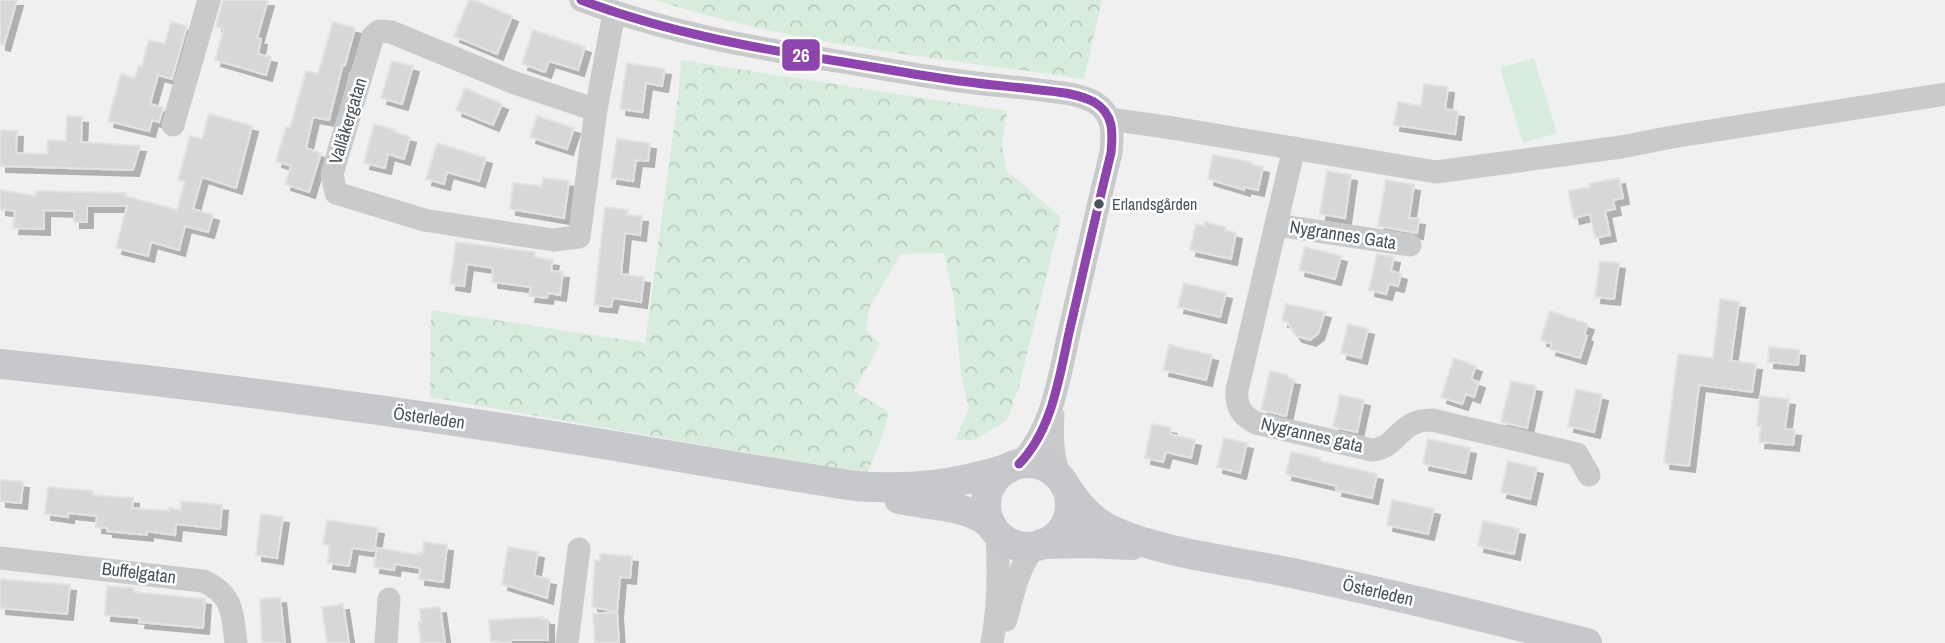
<svg xmlns="http://www.w3.org/2000/svg" width="1945" height="643" viewBox="0 0 1945 643" font-family="'Archivo Narrow',sans-serif">
  <style>
    .green { fill: #d7ecdd }
    .forest { fill: url(#forest-crowns) }
    .building { fill: #d6d7d8; stroke: #e2e2e2; stroke-width: 2; filter: url(#shadow) }
    .lines { fill: none; stroke-linecap: round; stroke-linejoin: round }
    .minor { stroke: #c8cacb; stroke-width: 23 }
    .major { stroke: #c6c8cb; stroke-width: 30 }
    .bus-1-casing { stroke: #fff; stroke-width: 14 }
    .bus-1 { stroke: #8e44ad; stroke-width: 9 }
    .bus-dot { fill: #49535a; stroke: #fff; stroke-width: 2.5 }
    .labels { text-anchor: middle; stroke-width: 5; stroke-linejoin: round; paint-order: stroke }
    .bus-label { font-size: 16px; fill: #49535a; stroke: #fff; text-anchor: start }
    .street-label { font-size: 18px; fill: #49535a; stroke: #fff }
    .line-badge { stroke: #fff; stroke-width: 2.5 }
    .badge-label { font-size: 19px; text-anchor: middle; font-weight: bold; fill: #fff }
  </style>
  <defs>
    <pattern id="forest-crowns" width="20" height="18" patternUnits="userSpaceOnUse" patternTransform="scale(1.75)"><rect width="20" height="18" fill="#d7ecdd"/><path d="M2 6a3 3 0 1 1 6 0M12 15a3 3 0 1 1 6 0" fill="none" stroke="#baccc0"/></pattern>
    <filter id="shadow"><feDropShadow dx="6" dy="6" stdDeviation="0" flood-color="#0004"/></filter>
  </defs>
  <rect width="100%" height="100%" fill="#f0f0f0"/>
  <path class="green" d="M1534 58 1557 133 1523 143 1500 68Z"/>
  <g class="forest">
    <path d="M655 0H1102L1084 79C940 58 794 45 655 0Z"/>
    <path d="M681 60 1007 111 1002 144 1006 170 1061 217 1018 390 1007 420 975 440H955L969 409 961 373 954 299 944 253 901 254 870 306 866 330 880 344 854 391 888 412 886 426 867 474 430 397 431 310 645 343 678 97Z"/>
  </g>
  <g class="building">
    <path d="M0 0H17L4 45 0 44Z"/>
    <path d="M223 0H268L257 38 261 39 258 54 271 57 266 75 215 60 224 29 216 26Z"/>
    <path d="M469 0H474L512 16 497 54 454 36Z"/>
    <path d="M171 22 187 26 172 79 158 75 150 104 163 108 159 122 152 120 149 131 108 121 121 74 135 78 139 66H142L149 40 165 44Z"/>
    <path d="M333 22 355 28 345 65 343 64 329 120 313 117 306 148 321 153 309 192 285 184 291 166 276 161 286 127 290 128 306 71 318 74Z"/>
    <path d="M533 30 585 47 578 70 549 61 545 72 522 64Z"/>
    <path d="M392 61 413 66 402 104 381 98Z"/>
    <path d="M627 63 665 69 662 86 646 83 642 112 620 109Z"/>
    <path d="M1424 84 1448 87 1445 109 1458 111 1455 134 1394 125 1398 102 1421 106Z"/>
    <path d="M465 88 502 104 493 125 456 110Z"/>
    <path d="M209 114 252 126 236 188 202 177 193 209 213 215 208 232 185 226 179 250 151 242 148 256 116 248 127 206H87V222H74V211L44 210V229L13 228 15 211 0 209V190L36 196V191L126 193 125 196 177 210 185 182 178 180 190 136 202 139Z"/>
    <path d="M67 116 82 117 81 142 140 146 133 170 0 166V130L17 131 16 153 47 154 48 140 66 141Z"/>
    <path d="M537 116 574 128 567 149 530 137Z"/>
    <path d="M374 124 395 130 394 132 410 137 404 159 388 154 385 168 364 163Z"/>
    <path d="M617 139 650 143 648 161 636 160 633 181 611 178Z"/>
    <path d="M437 143 486 158 479 181 447 172 444 184 426 179Z"/>
    <path d="M1213 155 1251 162V164L1263 167 1258 190 1244 187V190L1208 179Z"/>
    <path d="M1327 171 1351 175 1345 218 1320 214Z"/>
    <path d="M543 178 569 181 564 218 510 209 513 183 542 186Z"/>
    <path d="M1619 178 1623 198 1613 200 1615 209 1605 211 1610 235 1595 238 1590 214 1574 218 1568 191 1590 187 1589 184Z"/>
    <path d="M1386 180 1414 185 1409 218 1419 219 1417 233 1378 226Z"/>
    <path d="M605 207 628 210 627 215 642 216 640 235 625 233 621 274 644 277 641 302 613 298 611 307 594 305Z"/>
    <path d="M1205 222 1225 227V230L1236 233 1231 259 1190 250 1196 224 1204 226Z"/>
    <path d="M456 242 535 252 534 257 553 260 551 271 563 272 560 295 548 293 547 298 529 296 531 287 492 282 493 268 467 264 464 286 450 284Z"/>
    <path d="M1305 247 1341 256 1335 279 1299 270Z"/>
    <path d="M1377 254 1394 257 1391 271 1401 274 1398 286 1389 284 1386 294 1369 290Z"/>
    <path d="M1600 261 1619 263 1614 299 1595 297Z"/>
    <path d="M1184 283 1226 293 1220 317 1178 307Z"/>
    <path d="M1720 299 1739 302 1731 361 1756 364 1752 392 1699 385 1689 466 1664 463 1678 354 1713 358Z"/>
    <path d="M1286 304 1325 312 1318 334 1310 340 1296 336 1287 322 1282 321Z"/>
    <path d="M1550 311 1588 324 1584 335 1587 336 1580 358 1550 349 1552 344 1541 340Z"/>
    <path d="M1348 324 1368 329 1361 358 1341 353Z"/>
    <path d="M1169 345 1212 355 1206 380 1163 370Z"/>
    <path d="M1769 347 1799 350 1798 365 1768 362Z"/>
    <path d="M1454 358 1476 366 1471 379 1479 382 1474 397 1466 394 1462 404 1441 397Z"/>
    <path d="M1270 371 1288 375V378L1294 379 1286 416 1261 410Z"/>
    <path d="M1511 381 1536 386 1527 428 1501 422Z"/>
    <path d="M1576 389 1602 395 1594 432 1568 426Z"/>
    <path d="M1340 395 1364 400 1357 432 1333 427Z"/>
    <path d="M1760 396 1789 399 1785 429 1795 430 1793 445 1759 442 1761 426H1757Z"/>
    <path d="M1152 424 1171 428 1170 434 1195 440 1191 458 1166 452 1163 462 1145 458Z"/>
    <path d="M1224 438 1247 443 1240 473 1217 467Z"/>
    <path d="M1428 439 1470 448 1465 473 1423 464Z"/>
    <path d="M1291 452 1320 458V461L1377 474 1372 498 1336 490 1337 486 1286 474Z"/>
    <path d="M1508 461 1537 468 1530 499 1501 492Z"/>
    <path d="M0 480 23 482 21 503 0 501Z"/>
    <path d="M48 487 93 491V495L133 498 132 508 169 511V508L181 510V501L222 505 220 529 176 524 175 535 147 531V535L107 531V528L96 527 97 516 68 513V517L45 514Z"/>
    <path d="M1392 500 1434 509 1428 534 1387 525Z"/>
    <path d="M261 514 283 517 277 558 256 555Z"/>
    <path d="M327 520 378 528 374 551 352 548 349 566 327 563 330 546 323 544Z"/>
    <path d="M1483 521 1519 529 1514 554 1478 546Z"/>
    <path d="M424 542 447 545 443 582 419 579 420 568 395 564 394 570 374 567 377 548 420 555V552L423 553Z"/>
    <path d="M508 547 538 552 534 576 550 579 547 598 502 584Z"/>
    <path d="M600 554 632 556 630 578 620 577 617 612 593 607 592 604 595 560 600 561Z"/>
    <path d="M0 579 70 585 67 614 0 608Z"/>
    <path d="M107 586 134 588V592L205 599 203 628 139 622 140 618 105 615Z"/>
    <path d="M280 597 285 643H262L260 599Z"/>
    <path d="M343 604 349 643H327L322 607Z"/>
    <path d="M440 607 445 643H421L418 622H421L420 609Z"/>
    <path d="M617 612 619 643H595L593 614Z"/>
    <path d="M543 617 542 619H548V640H511V643L491 641 489 620Z"/>
  </g>
  <g class="lines">
    <g class="minor">
      <path d="M581 0C665 32 754 48 843 62 880 68 916 75 953 80 979 84 1006 86 1032 89 1052 92 1075 92 1094 102 1114 114 1113 132 1111 153 1097 209 1085 264 1072 320 1060 369 1055 427 1019 464"/>
      <path d="M596 110 515 83 391 32 379 31 373 36 332 174 336 193 424 220 553 240 579 237 596 110 614 13"/>
      <path d="M1110 119 1179 129 1436 172 1621 147 1672 137 1945 94"/>
      <path d="M173 125 209 0"/>
      <path d="M1294 148 1237 390C1236 407 1241 415 1256 423L1372 450C1400 447 1397 420 1432 420L1577 454 1589 475"/>
      <path d="M1276 225 1410 245"/>
      <path d="M1053 416C1051 440 1053 458 1061 480"/>
      <path d="M0 558 203 581C234 595 232 613 236 643"/>
      <path d="M1006 620C1013 593 1018 568 1035 546"/>
      <path d="M386 643 389 599"/>
      <path d="M567 643 579 549"/>
      <path d="M992 643C999 607 999 570 997 533"/>
    </g>
    <g class="major">
      <path d="M0 364C193 384 386 409 578 440 670 455 763 472 855 486 911 490 955 485 1009 468"/>
      <circle cx="1028" cy="505" r="42"/>
      <path d="M1066 487C1079 506 1090 520 1111 530 1163 554 1236 561 1292 573 1391 594 1489 618 1587 643"/>
      <path d="M899 499C929 506 970 504 992 526"/>
      <path d="M1041 544 1087 543 1132 545"/>
    </g>
    <defs>
      <path id="bus-1" d="M581 0C665 32 754 48 843 62 880 68 916 75 953 80 979 84 1006 86 1032 89 1052 92 1075 92 1094 102 1114 114 1113 132 1111 153 1097 209 1085 264 1072 320 1060 369 1055 427 1019 464"/>
    </defs>
    <use href="#bus-1" class="bus-1-casing"/>
    <use href="#bus-1" class="bus-1"/>
  </g>
  <circle class="bus-dot" cx="1099" cy="204" r="6"/>
  <g class="labels">
    <g class="bus-label">
      <text x="1112" y="210">Erlandsgården</text>
    </g>
    <g class="street-label">
      <text transform="translate(348 121) rotate(-73)" y="6">Vallåkergatan</text>
      <text transform="translate(1343 235) rotate(9)" y="6">Nygrannes Gata</text>
      <text transform="translate(429 418) rotate(8)" y="6">Österleden</text>
      <text transform="translate(1312 435) rotate(13)" y="6">Nygrannes gata</text>
      <text transform="translate(139 573) rotate(7)" y="6">Buffelgatan</text>
      <text transform="translate(1378 592) rotate(13)" y="6">Österleden</text>
    </g>
  </g>
  <rect class="line-badge" x="781" y="38" width="40" height="34" rx="7" fill="#8e44ad"/>
  <g class="badge-label">
    <text x="801" y="62">26</text>
  </g>
</svg>
